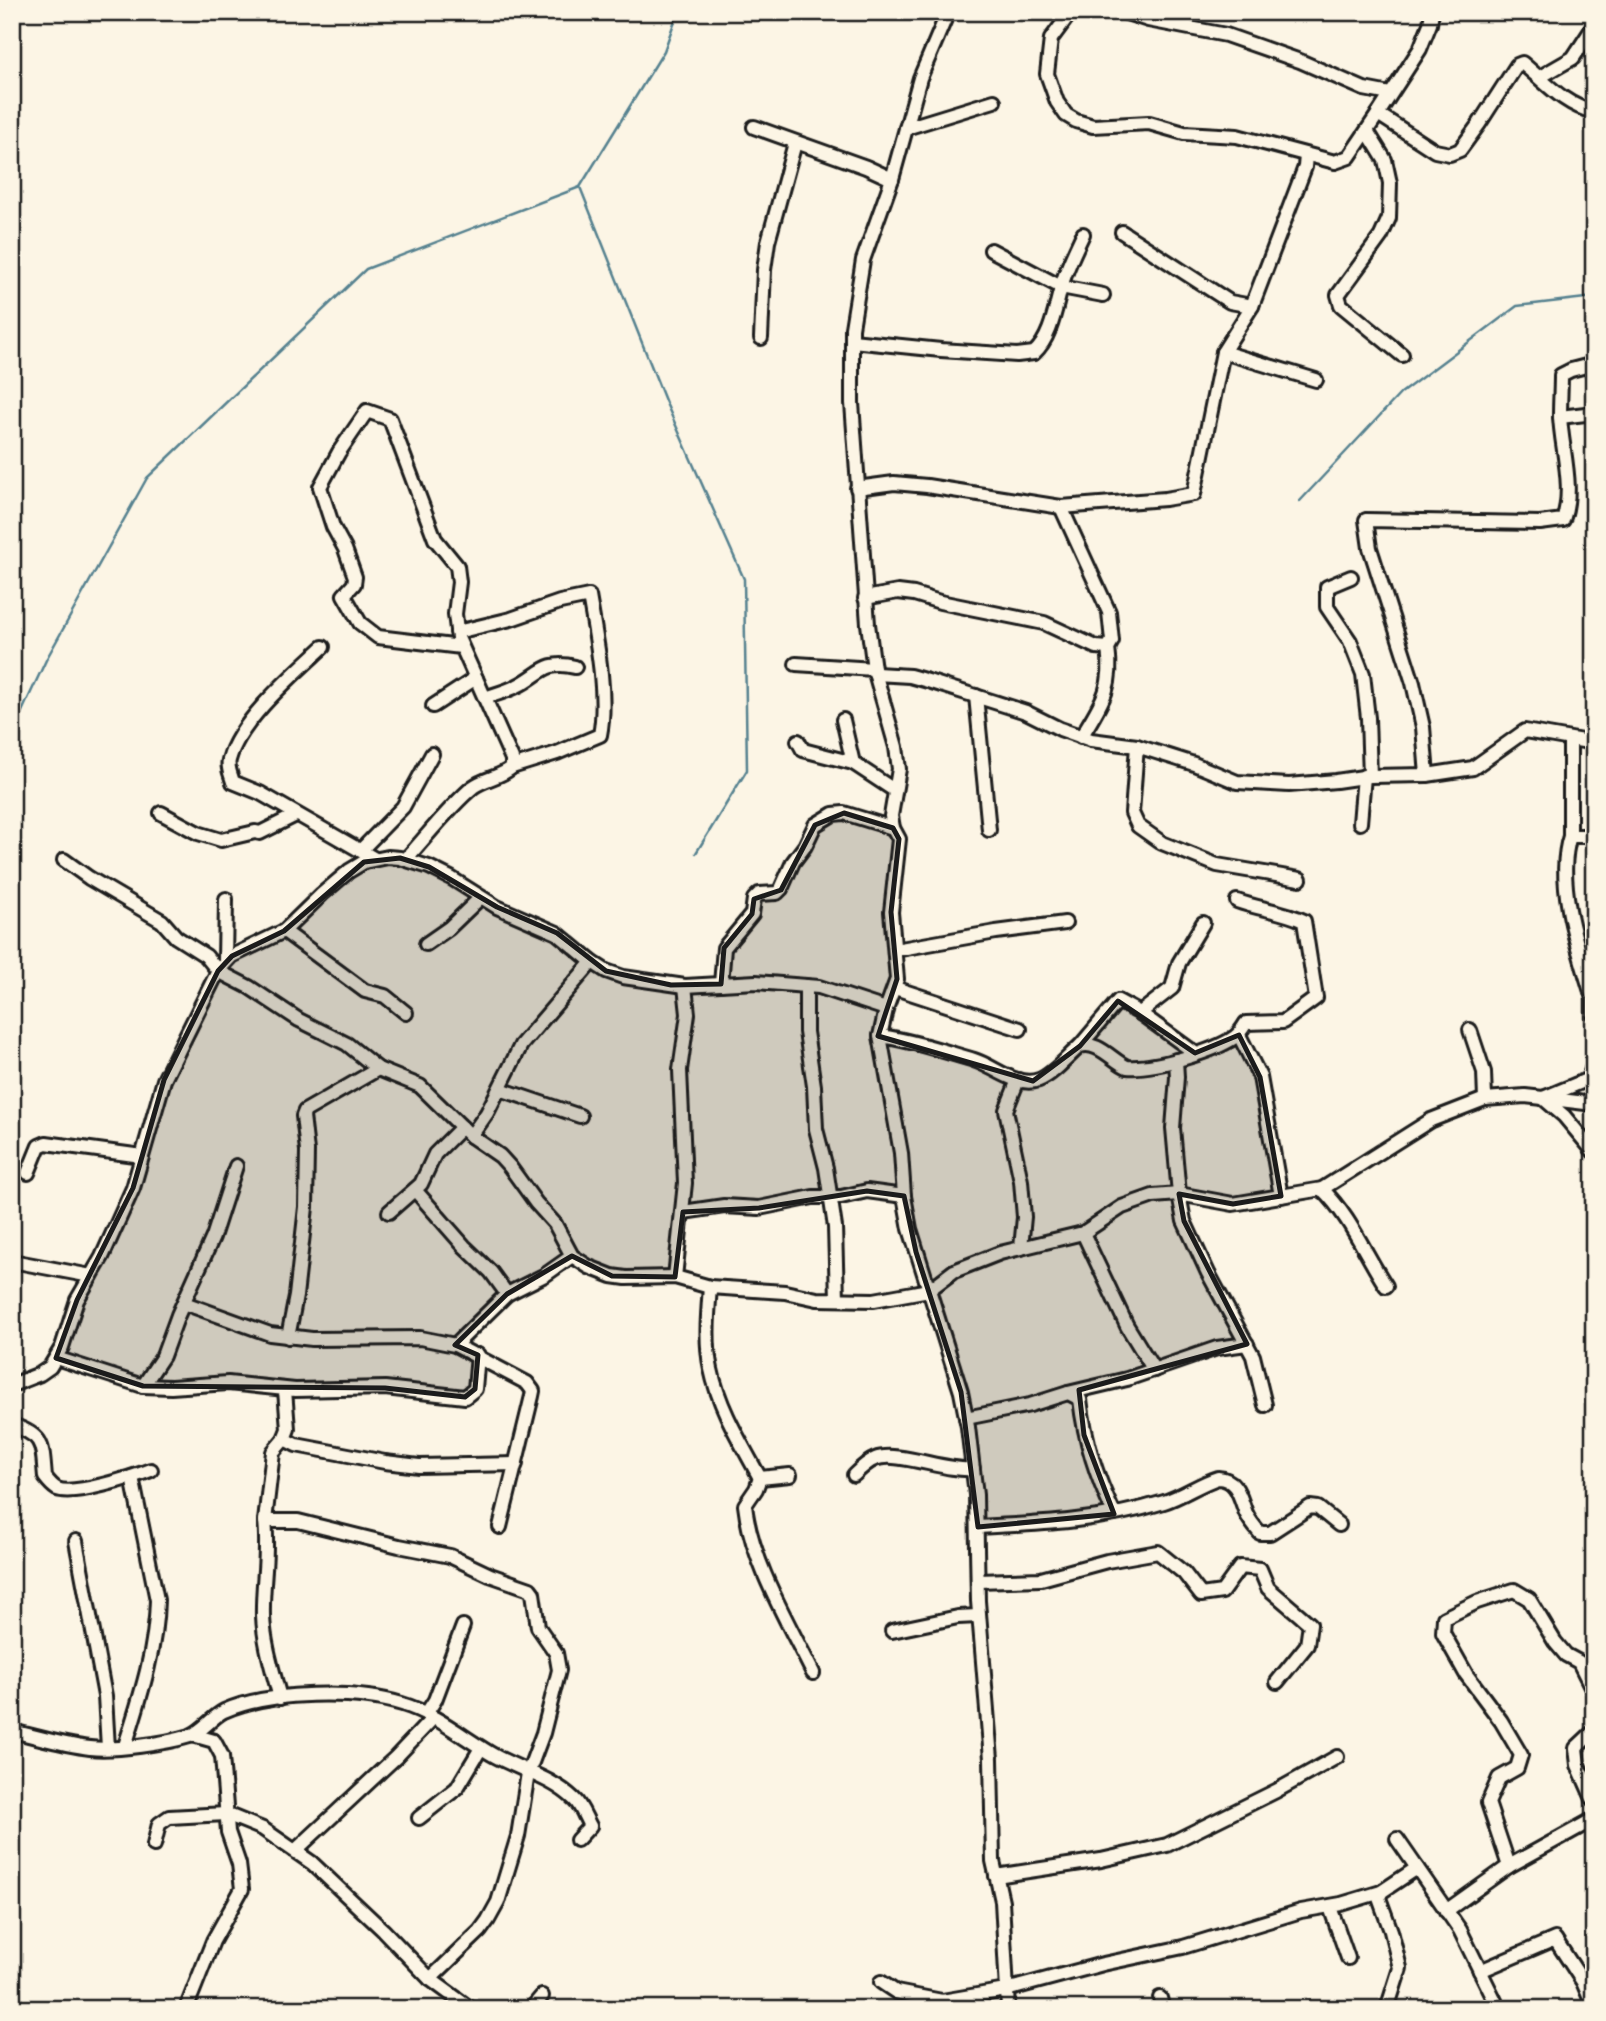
<svg xmlns="http://www.w3.org/2000/svg" width="1606" height="2021" viewBox="0 0 1606 2021" font-family="Caveat,sans-serif">
  <style>
    .lines { fill: none; stroke-linecap: round; stroke-linejoin: round }
    .stream { stroke: #55818f; stroke-width: 2.5 }
    .minor-casing { stroke: #1c1c1c; stroke-width: 18 }
    .minor { stroke: #fcf5e5; stroke-width: 12 }
    .marked { fill: #1c1c1c; fill-opacity: 0.2; stroke: #1c1c1c; stroke-width: 5; stroke-linejoin: round }
  </style>
  <rect width="100%" height="100%" fill="#fcf5e5"/>
  <filter id="ink" filterUnits="userSpaceOnUse"><feTurbulence type="fractalNoise" baseFrequency=".0143" numOctaves="2"/><feDisplacementMap in="SourceGraphic" scale="14" xChannelSelector="R" yChannelSelector="G"/><feConvolveMatrix kernelMatrix="1 2 1 2 8 2 1 2 1" color-interpolation-filters="sRGB"/></filter>
  <g filter="url(#ink)">
    <g class="lines">
      <g class="stream">
        <path d="M580 187 666 403 744 579 747 770 696 853"/>
        <path d="M1300 501 1401 393 1517 306 1594 297"/>
        <path d="M12 733 47 658 147 478 366 269 580 187 664 51 678 12"/>
      </g>
      <defs>
        <g id="minor">
          <path d="M948 12 920 78 892 179 863 260 852 328V403L868 624 874 669 896 747 899 769 891 816 893 828 899 839 891 912 897 979 886 1009 880 1036 901 1153 904 1196 910 1229 961 1392 968 1427 976 1495 978 1601 991 1759 993 1861 1002 1901 1008 2009"/>
          <path d="M1071 12 1051 39 1047 74 1057 102 1066 115 1076 121 1093 126 1149 123 1184 133 1237 136 1335 162 1349 157 1378 114 1420 49 1430 24 1432 12"/>
          <path d="M1123 12 1148 20 1226 35 1300 61 1364 89 1390 94"/>
          <path d="M1540 77 1573 58 1594 26"/>
          <path d="M1378 114 1435 151 1450 154 1460 150 1479 124 1517 65 1522 63C1545 82 1564 105 1594 112"/>
          <path d="M754 127 866 167 892 179"/>
          <path d="M906 128 994 101"/>
          <path d="M1367 131 1385 160 1390 183 1389 218 1381 236 1338 295 1341 305 1402 355"/>
          <path d="M1122 232 1230 302 1252 306"/>
          <path d="M991 250 1061 287 1103 295"/>
          <path d="M761 338 764 270 768 242 795 143"/>
          <path d="M852 341 941 350 1017 355 1034 353C1054 335 1056 299 1065 275 1070 261 1077 247 1083 234"/>
          <path d="M1223 352 1316 380"/>
          <path d="M1560 417 1594 413"/>
          <path d="M857 488 894 483 927 486 1061 507 1165 499 1194 494 1223 352 1252 306 1305 167 1306 155"/>
          <path d="M1351 577 1327 587V607L1350 641 1363 674 1368 718 1370 776"/>
          <path d="M865 598 898 592 914 594 940 602 1044 623 1096 647 1108 648 1112 641 1109 612 1061 507"/>
          <path d="M457 632 511 619 560 602 589 596C596 637 608 695 600 735L557 753 512 767"/>
          <path d="M323 647C294 674 239 721 229 760 227 767 231 775 233 782L260 793 375 859"/>
          <path d="M796 664 874 669"/>
          <path d="M876 674 910 676 928 681 1026 712 1060 729 1091 740 1137 746 1194 764 1237 782 1289 785 1336 781 1370 776 1427 775 1423 727 1413 683 1370 548 1366 520 1540 523 1563 520C1575 487 1561 448 1560 415 1560 402 1561 388 1561 375L1571 370 1594 364"/>
          <path d="M976 696 989 830"/>
          <path d="M485 698C496 694 507 691 517 686 540 675 545 659 575 667"/>
          <path d="M433 706 476 678"/>
          <path d="M843 720 853 763 894 790"/>
          <path d="M1081 737C1101 704 1114 688 1108 648"/>
          <path d="M1570 740V836H1594"/>
          <path d="M798 741 803 750 853 763"/>
          <path d="M1137 746 1132 813 1138 826 1162 843 1217 865 1300 879"/>
          <path d="M1427 775 1473 768 1525 731 1594 743"/>
          <path d="M161 813 198 833 221 840 255 832 260 833 296 815"/>
          <path d="M1360 823 1364 776"/>
          <path d="M1570 836C1555 882 1578 949 1592 995"/>
          <path d="M361 850 403 807 432 754"/>
          <path d="M406 859C426 837 451 805 473 787 485 778 502 777 512 767V759L458 638 455 614 459 582 457 566 435 539 390 419 367 411 339 452 320 487 333 527 345 549 355 577 354 584 344 595 360 623 378 637 461 647"/>
          <path d="M64 860 89 878 162 921 176 937 206 956 218 971 249 987 299 1020 347 1044 378 1069 420 1086 471 1136 500 1156 510 1167 536 1203 555 1224 572 1256 589 1267 612 1276 626 1278 675 1277 710 1287 785 1292 817 1299 874 1300 929 1290 954 1271 1000 1253 1083 1233 1122 1207 1153 1196 1179 1194 1233 1204 1322 1189 1431 1120 1485 1099 1525 1096 1543 1098 1589 1079 1594 1063"/>
          <path d="M284 931 365 991 385 996 406 1013"/>
          <path d="M426 944 449 928 480 898"/>
          <path d="M895 950 996 932 1065 923"/>
          <path d="M225 961 226 899"/>
          <path d="M721 984 724 948 752 914 754 899 759 894 777 893 781 889 793 862 805 846 815 825 833 814 844 813 893 828"/>
          <path d="M806 986V1032L814 1086 816 1129 826 1168 835 1227 837 1299"/>
          <path d="M895 988 1020 1029"/>
          <path d="M1594 994V1016"/>
          <path d="M1140 1013 1172 988 1179 963 1203 923"/>
          <path d="M1470 1030 1484 1072 1485 1099"/>
          <path d="M1239 1035 1260 1077 1281 1196"/>
          <path d="M880 1036C911 1040 943 1051 974 1060 994 1066 1016 1088 1039 1080 1054 1074 1068 1056 1080 1046 1097 1040 1113 1061 1127 1067 1155 1069 1213 1052 1235 1037 1240 1033 1243 1028 1246 1023L1283 1022 1316 998 1304 921C1282 911 1259 909 1237 901"/>
          <path d="M1080 1046 1118 1001 1140 1013 1195 1053"/>
          <path d="M1176 1060 1177 1077 1173 1128 1179 1194 1184 1221 1208 1273 1253 1356 1265 1405"/>
          <path d="M1018 1080 1006 1110 1021 1181 1024 1217 1021 1248"/>
          <path d="M500 1089 580 1116"/>
          <path d="M1594 1104 1543 1098 1564 1116 1594 1152"/>
          <path d="M471 1136 487 1113 521 1045 592 962"/>
          <path d="M28 1173 39 1146 46 1143 142 1156"/>
          <path d="M1322 1189C1350 1216 1365 1254 1386 1286"/>
          <path d="M415 1190 464 1246 491 1272 507 1294"/>
          <path d="M389 1212 421 1184 435 1154 462 1127"/>
          <path d="M683 1212 724 1206 759 1208 813 1197H841L867 1191 904 1196"/>
          <path d="M1083 1233 1127 1326 1154 1370"/>
          <path d="M12 1261 91 1276"/>
          <path d="M675 1277 685 1183 680 1070 688 1014 685 986"/>
          <path d="M710 1287C708 1313 705 1343 711 1369 719 1408 741 1443 760 1478L790 1475"/>
          <path d="M184 1303 270 1334 312 1339 420 1338 455 1345 527 1383 533 1391 532 1396 500 1527"/>
          <path d="M288 1337 296 1296 306 1207 307 1151 303 1116 305 1111 378 1069"/>
          <path d="M455 1345 507 1294 545 1275 572 1256"/>
          <path d="M56 1358 143 1386 171 1387 228 1383 295 1390 385 1388 465 1397 475 1389 478 1355"/>
          <path d="M12 1385 40 1374 50 1367 62 1347 77 1300 102 1257 133 1188 164 1080 218 971 232 956 284 931 322 894 349 871 364 862 388 857 400 858 429 867 451 878 497 907 557 933 592 962 606 971 623 977 685 986 756 982 819 987 886 1009"/>
          <path d="M143 1386 163 1356 178 1315 213 1237 236 1166"/>
          <path d="M1068 1393 1127 1379 1217 1348 1247 1344"/>
          <path d="M966 1418 1030 1405 1068 1393 1080 1399C1085 1442 1096 1475 1114 1514"/>
          <path d="M12 1425C45 1436 42 1445 45 1477 48 1481 52 1486 57 1489 74 1496 133 1477 151 1470"/>
          <path d="M284 1439 296 1445 385 1462 419 1466 516 1464"/>
          <path d="M854 1475C860 1469 867 1462 875 1459 897 1450 946 1472 973 1469"/>
          <path d="M760 1478 756 1489 745 1505C751 1561 788 1622 813 1673"/>
          <path d="M265 1521 273 1452 284 1439 288 1429 285 1390"/>
          <path d="M978 1527C1041 1524 1104 1521 1164 1502 1183 1496 1199 1484 1218 1478 1238 1479 1240 1498 1246 1513 1249 1520 1254 1526 1260 1533H1270L1310 1507 1318 1508 1339 1525"/>
          <path d="M76 1541 105 1696 108 1748"/>
          <path d="M978 1581 1041 1579 1107 1561 1158 1552 1184 1573 1201 1595 1222 1592 1240 1567 1260 1569 1268 1588 1310 1624 1307 1645 1277 1682"/>
          <path d="M892 1631 958 1617 978 1616"/>
          <path d="M280 1698C273 1671 264 1644 263 1616 262 1584 269 1553 265 1521H298L399 1546 450 1556 490 1575 530 1589 533 1593 538 1627 556 1653 559 1670 543 1733 528 1773 518 1836 498 1902 488 1920 480 1931 430 1979"/>
          <path d="M426 1714 435 1700 463 1626"/>
          <path d="M12 1731C38 1737 64 1745 90 1748 114 1751 167 1743 190 1736 203 1731 212 1717 224 1711 269 1691 356 1690 402 1704 436 1714 465 1739 495 1756 521 1770 552 1778 574 1799 581 1805 585 1817 590 1826L577 1840"/>
          <path d="M1594 1731 1576 1748 1578 1765 1594 1801"/>
          <path d="M125 1746C140 1698 156 1650 157 1600L132 1477"/>
          <path d="M419 1818 457 1788 481 1748"/>
          <path d="M1397 1839 1460 1930 1499 2009"/>
          <path d="M154 1845 159 1824 169 1817 226 1814 263 1829 312 1863 383 1930 430 1979 471 2009"/>
          <path d="M296 1850 396 1757 433 1718"/>
          <path d="M1509 1866 1488 1803 1499 1778 1517 1768 1521 1755 1501 1721 1466 1674 1443 1633 1444 1618 1477 1602 1514 1590 1529 1599 1555 1642 1566 1655 1579 1662 1594 1692"/>
          <path d="M996 1876 1101 1860 1167 1845 1276 1791 1337 1757"/>
          <path d="M1381 1892 1379 1898 1391 1931 1400 1968 1387 2009"/>
          <path d="M1330 1907 1348 1958"/>
          <path d="M1446 1911 1509 1866 1594 1819"/>
          <path d="M1480 1971 1555 1939 1583 1982 1594 2008"/>
          <path d="M881 1982 896 1992 942 2001 1006 1990 1103 1964 1183 1947 1301 1911 1341 1904 1381 1892 1417 1868"/>
          <path d="M1160 1998 1163 2009"/>
          <path d="M186 2009 213 1941 242 1889 239 1864 228 1832 222 1756 214 1741 193 1735"/>
          <path d="M531 2009 542 1996"/>
        </g>
      </defs>
      <use href="#minor" class="minor-casing"/>
      <use href="#minor" class="minor"/>
    </g>
  </g>
  <path class="marked" d="M844 813 893 828 899 839 891 912 897 979 878 1036 1033 1081 1080 1046 1118 1001 1195 1053 1239 1035 1260 1077 1281 1196 1233 1204 1179 1194 1184 1221 1247 1344 1079 1390 1084 1435 1114 1514 978 1527 961 1392 916 1252 904 1196 867 1191 759 1208 683 1212 675 1277 612 1276 572 1256 507 1294 455 1345 478 1355 475 1389 465 1397 385 1388 143 1386 56 1358 77 1300 133 1188 164 1080 218 971 232 956 284 931 364 862 400 858 429 867 497 907 557 933 606 971 671 985 721 984 724 948 752 914 754 899 781 890 815 825Z"/>
  <rect width="1606" height="2021" fill="none" stroke="#fcf5e5" stroke-width="42"/>
  <rect x="21" y="21" width="1564" height="1979" fill="none" stroke="#1c1c1c" stroke-width="2.5" filter="url(#ink)"/>
</svg>
